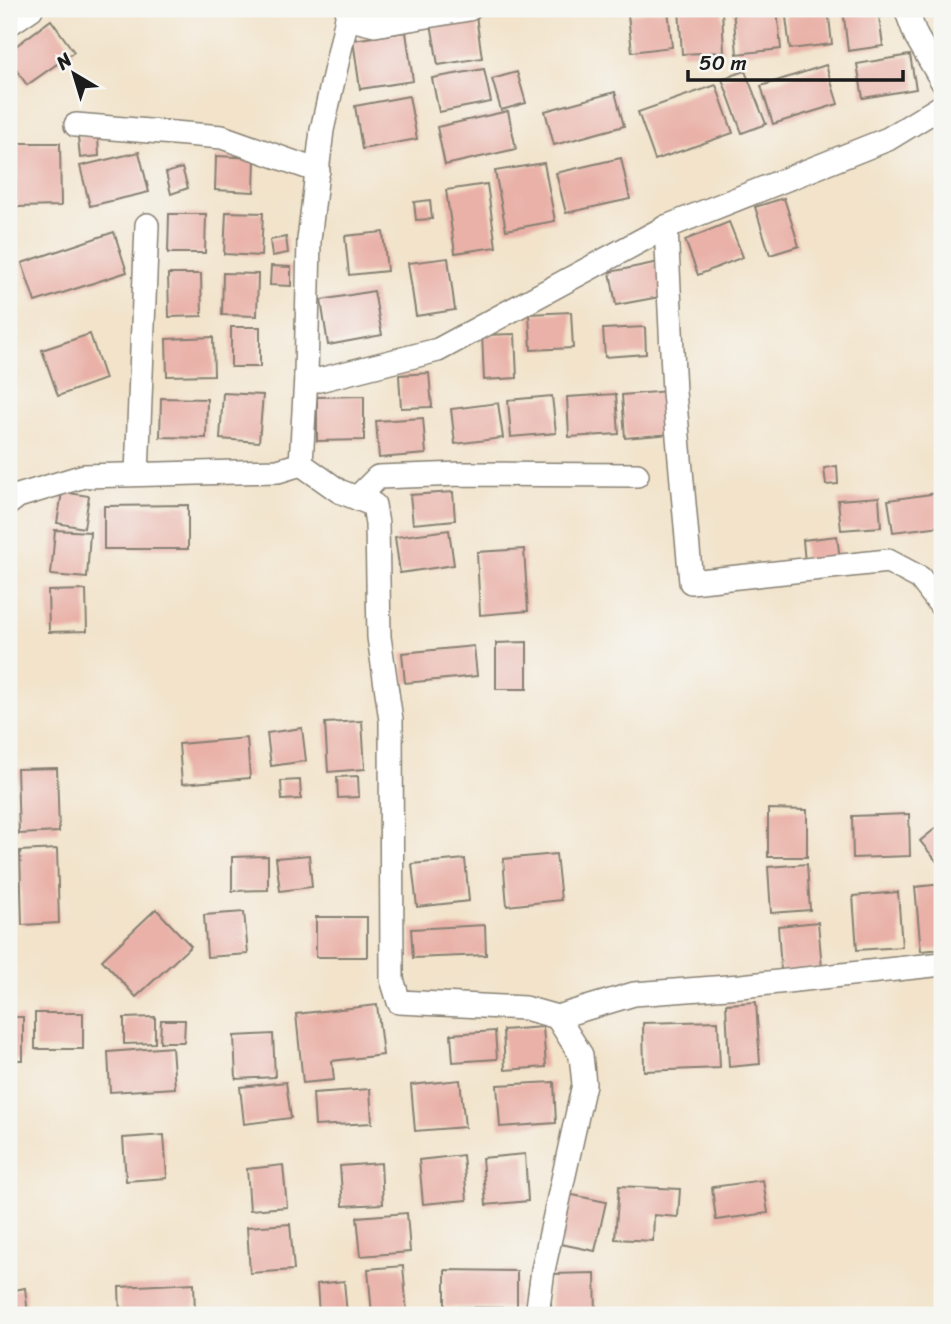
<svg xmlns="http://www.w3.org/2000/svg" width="951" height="1324" viewBox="0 0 951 1324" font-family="Sriracha,sans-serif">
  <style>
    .building { fill: #e9b1a7 }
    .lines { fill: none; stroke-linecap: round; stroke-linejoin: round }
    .street-casing { stroke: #878073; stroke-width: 26 }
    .street { stroke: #fff; stroke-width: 23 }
  </style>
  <rect width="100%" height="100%" fill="#f6f6f2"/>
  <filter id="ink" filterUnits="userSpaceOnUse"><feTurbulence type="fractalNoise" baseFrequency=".0143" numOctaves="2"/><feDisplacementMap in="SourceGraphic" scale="14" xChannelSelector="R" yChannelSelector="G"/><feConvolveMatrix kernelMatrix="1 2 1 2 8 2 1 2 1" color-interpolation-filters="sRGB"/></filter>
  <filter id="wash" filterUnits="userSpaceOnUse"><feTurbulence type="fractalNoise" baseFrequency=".00686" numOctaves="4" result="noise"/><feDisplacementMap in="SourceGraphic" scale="28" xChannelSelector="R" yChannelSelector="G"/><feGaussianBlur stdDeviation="1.57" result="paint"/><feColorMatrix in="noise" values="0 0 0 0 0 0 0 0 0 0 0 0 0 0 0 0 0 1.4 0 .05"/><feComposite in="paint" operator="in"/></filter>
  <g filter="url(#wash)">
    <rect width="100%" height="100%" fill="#f2e3ca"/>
    <g id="blocks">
      <g class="building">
        <path d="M668 9 672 47 632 52 628 14Z"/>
        <path d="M679 9H722L724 52 682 54Z"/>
        <path d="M733 9H777L781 49 737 54Z"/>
        <path d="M785 9H828L832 44 790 49Z"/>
        <path d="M843 9H878L883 46 848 51Z"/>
        <path d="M476 16 482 58 438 65 431 23Z"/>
        <path d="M51 20 74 52 27 85 9 59V51Z"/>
        <path d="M406 32 413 81 360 89 353 40Z"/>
        <path d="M910 55 916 89 863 98 857 64Z"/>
        <path d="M826 65 838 104 773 124 761 86Z"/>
        <path d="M484 69 491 102 439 112 432 78Z"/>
        <path d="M745 71 766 124 742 133 722 79Z"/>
        <path d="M517 72 526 103 501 110 492 79Z"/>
        <path d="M716 85 733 133 655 160 638 112Z"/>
        <path d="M615 92 624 126 554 145 545 111Z"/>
        <path d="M409 96 417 139 362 149 355 106Z"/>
        <path d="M508 111 516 149 445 165 437 127Z"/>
        <path d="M98 136 99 156 80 158 78 137Z"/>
        <path d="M15 143H60L61 206 16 207Z"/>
        <path d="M139 152 149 192 90 206 80 166Z"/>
        <path d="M216 156 255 158 254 192 215 190Z"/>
        <path d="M621 158 630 199 566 213 556 173Z"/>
        <path d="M544 163 555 221 506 230 495 171Z"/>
        <path d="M182 168 188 188 171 194 166 173Z"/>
        <path d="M487 184 496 247 455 253 446 190Z"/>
        <path d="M784 198 799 246 770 255 755 207Z"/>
        <path d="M430 200 432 219 416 220 414 202Z"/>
        <path d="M226 212 263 213 261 256 224 254Z"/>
        <path d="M169 214H206L205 253H168Z"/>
        <path d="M729 222 743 257 698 275 685 240Z"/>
        <path d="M114 232 127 272 35 302 22 263Z"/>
        <path d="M383 232 387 271 349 275 345 236Z"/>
        <path d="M286 237 288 253 272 256 270 240Z"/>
        <path d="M448 258 455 310 416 316 408 263Z"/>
        <path d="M659 262 665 296 616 305 610 272Z"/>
        <path d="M271 266 291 267V286L270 285Z"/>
        <path d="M223 273 258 274 257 316 222 315Z"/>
        <path d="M168 274H201L202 316 169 317Z"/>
        <path d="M374 291 382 335 328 345 321 300Z"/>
        <path d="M571 312 573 348 531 350 529 314Z"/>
        <rect x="231" y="327" width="29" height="40"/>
        <path d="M645 327 646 354 605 357 603 329Z"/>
        <path d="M90 334 105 379 58 396 42 350Z"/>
        <path d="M515 334 517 378 484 380 482 335Z"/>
        <path d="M213 337 214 375 167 376 166 339Z"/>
        <path d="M429 373 432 407 401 408 399 375Z"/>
        <path d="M668 391 671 434 625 438 622 395Z"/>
        <path d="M223 393 263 395 259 442 220 439Z"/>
        <path d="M616 394 619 434 569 437 567 397Z"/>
        <path d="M364 396V440L317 441V397Z"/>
        <path d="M552 396 556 433 511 437 508 400Z"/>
        <path d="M161 398 207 399 206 438 160 437Z"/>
        <path d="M498 403 503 438 455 444 451 409Z"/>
        <path d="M423 418 426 454 379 458 376 421Z"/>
        <path d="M837 466 838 484 826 485 824 468Z"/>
        <path d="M62 492 89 496 84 528 57 523Z"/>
        <path d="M453 492 455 520 413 524 410 495Z"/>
        <path d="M938 493 942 526 893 532 888 500Z"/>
        <path d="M879 497 881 527 841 530 838 500Z"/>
        <path d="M188 505V549H104V506Z"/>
        <path d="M55 530 90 532 87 578 51 575Z"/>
        <path d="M449 530 454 565 400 573 395 537Z"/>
        <path d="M837 536 840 559 805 563 803 540Z"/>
        <path d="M524 549 528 611 480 615 477 552Z"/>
        <path d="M86 590 87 631 49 632 48 591Z"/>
        <path d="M527 642V689H496V643Z"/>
        <path d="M474 646 477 676 405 683 402 653Z"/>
        <path d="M362 721 365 769 328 772 325 723Z"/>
        <path d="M302 728 306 761 271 766 267 733Z"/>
        <path d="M247 738 250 778 182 784 179 744Z"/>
        <path d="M57 768 59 832 19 834 17 769Z"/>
        <path d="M358 776 359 797 338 798 337 777Z"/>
        <path d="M300 780 301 799 282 800 281 781Z"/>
        <path d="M768 809 807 810V857H768Z"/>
        <path d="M909 814 910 856 853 858 852 816Z"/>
        <path d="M942 823V868L920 841Z"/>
        <path d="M57 849 59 923 22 925 20 851Z"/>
        <path d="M556 854 561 900 507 906 503 859Z"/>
        <path d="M309 855 312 887 280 891 276 858Z"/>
        <path d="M268 856V890L232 891V857Z"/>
        <path d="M465 859 469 901 417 907 412 864Z"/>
        <path d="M807 864 810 910 771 913 768 867Z"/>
        <path d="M942 884V949L921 951 915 887Z"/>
        <path d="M898 892 902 947 857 950 853 896Z"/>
        <path d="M156 909 191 946 136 997 102 960Z"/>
        <path d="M244 912 248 954 207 957 204 915Z"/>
        <rect x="316" y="917" width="51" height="40"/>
        <path d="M818 922 822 968 781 971 778 926Z"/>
        <path d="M485 925 486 955 413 958 411 929Z"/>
        <path d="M756 1002 760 1064 729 1067 726 1004Z"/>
        <path d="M377 1005 383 1055 332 1061 334 1080 303 1083 296 1014Z"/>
        <rect x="35" y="1013" width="48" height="36"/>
        <rect x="9" y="1017" width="14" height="43"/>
        <path d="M155 1017V1043L124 1044V1018Z"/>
        <path d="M161 1020H185L184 1042H160Z"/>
        <path d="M718 1021 720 1068 644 1071 643 1023Z"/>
        <path d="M543 1027 546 1067 505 1070 503 1030Z"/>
        <path d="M495 1031 497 1059 453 1062 451 1034Z"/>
        <path d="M273 1034 275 1077 236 1079 234 1036Z"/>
        <path d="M172 1047 175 1088 110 1092 108 1052Z"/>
        <path d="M460 1080 465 1127 415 1131 411 1085Z"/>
        <path d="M286 1082 291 1118 244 1124 240 1087Z"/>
        <path d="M554 1082 556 1123 500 1127 497 1085Z"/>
        <path d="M370 1089 372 1123 315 1126 313 1093Z"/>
        <path d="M164 1135 167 1178 126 1181 123 1138Z"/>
        <path d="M525 1154 528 1201 486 1205 482 1158Z"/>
        <path d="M463 1155 467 1200 423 1204 419 1160Z"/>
        <path d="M381 1163 383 1204 343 1206 340 1166Z"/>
        <path d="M283 1165 287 1207 250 1210 247 1169Z"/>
        <path d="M763 1180 768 1213 716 1220 712 1187Z"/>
        <path d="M619 1186 680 1189 678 1217 654 1215 653 1241 615 1239Z"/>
        <path d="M568 1194 606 1202 595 1251 556 1243Z"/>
        <path d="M407 1213 410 1252 361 1256 357 1217Z"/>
        <path d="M290 1224 294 1270 250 1273 247 1227Z"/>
        <path d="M403 1266 407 1312 372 1315 368 1269Z"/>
        <path d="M445 1270 517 1271V1308L445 1307Z"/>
        <path d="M595 1273 596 1315H551V1274Z"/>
        <path d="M344 1281 347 1315H319L317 1284Z"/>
        <path d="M194 1283 195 1315H120L119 1287Z"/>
        <path d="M25 1288 28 1315H9V1291Z"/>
      </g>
    </g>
  </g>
  <g filter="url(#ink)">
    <use href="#blocks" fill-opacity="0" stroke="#878073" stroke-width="2"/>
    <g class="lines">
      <defs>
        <g id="street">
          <path d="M906 9 916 36 942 81"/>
          <path d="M347 18 375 25 469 9"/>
          <path d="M9 24 31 9"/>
          <path d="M76 125 222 137 318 171"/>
          <path d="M666 227 674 392 691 582 888 561 920 578 942 607"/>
          <path d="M306 376 319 380 438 350 666 227 888 139 942 106"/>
          <path d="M301 464 339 491 374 505 377 524 379 637 391 720 392 979 399 1002 525 1008 557 1017 634 994 741 986 942 964"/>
          <path d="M301 464 306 376 309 240 322 130 349 9"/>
          <path d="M137 474 147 225"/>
          <path d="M357 498 378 477 461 474 637 475"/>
          <path d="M9 503 18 496 84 476 278 471 301 464"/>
          <path d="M537 1315 543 1270 584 1084 581 1055 557 1017"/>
        </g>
      </defs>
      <use href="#street" class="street-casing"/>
      <use href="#street" class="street"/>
    </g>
  </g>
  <rect width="951" height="1324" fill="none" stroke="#f6f6f2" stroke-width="35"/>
  <g transform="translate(74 74) rotate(322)" stroke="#f6f6f2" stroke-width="5" paint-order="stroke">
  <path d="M0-5L12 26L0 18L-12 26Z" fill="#1c1c1c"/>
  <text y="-10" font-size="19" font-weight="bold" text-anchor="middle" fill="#1c1c1c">N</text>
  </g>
  <path d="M688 70v10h215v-10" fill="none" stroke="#1c1c1c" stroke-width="3.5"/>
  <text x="699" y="70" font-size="21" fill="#1c1c1c" stroke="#f6f6f2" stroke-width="5" paint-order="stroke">50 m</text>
</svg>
